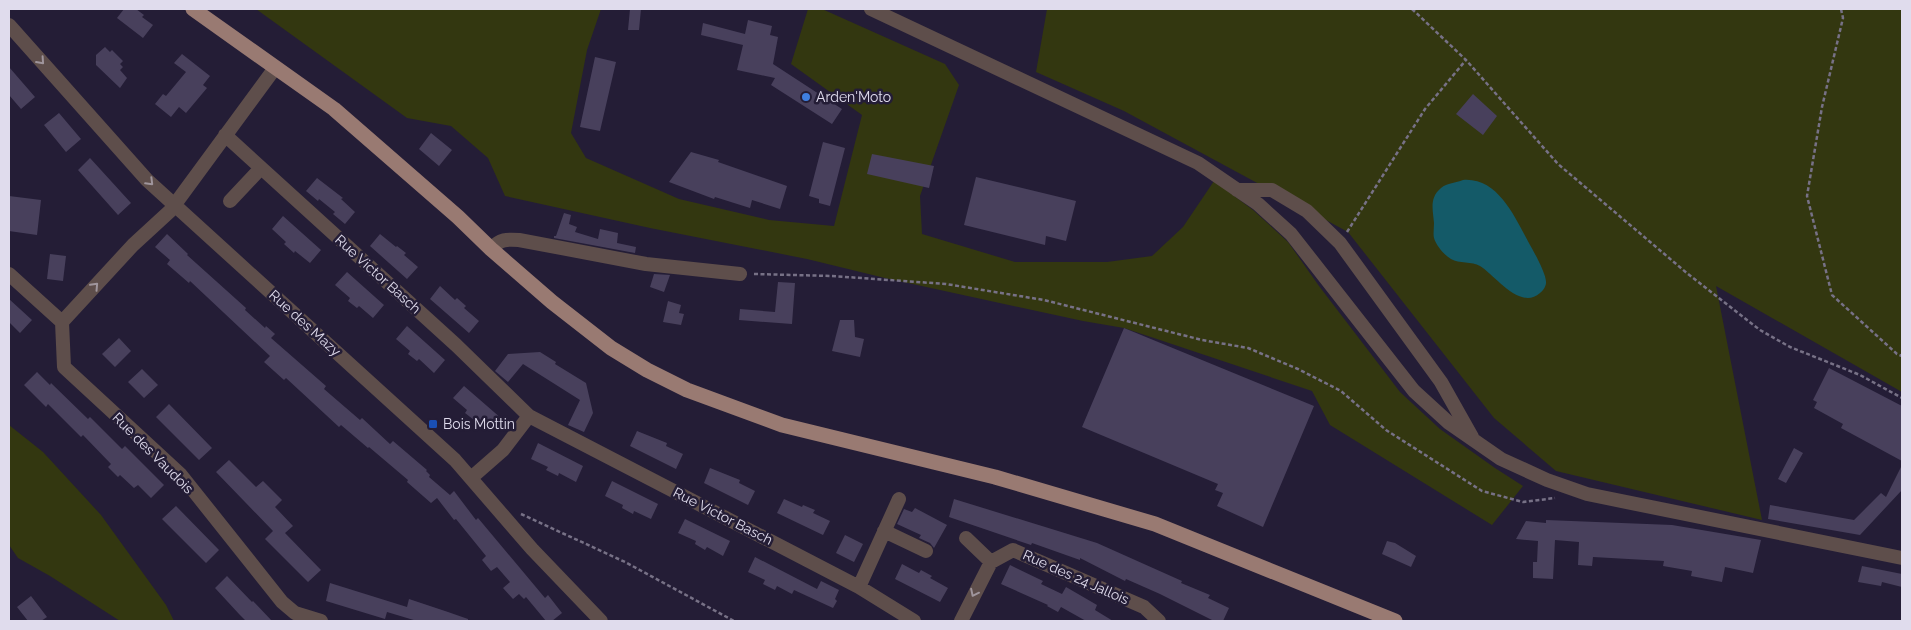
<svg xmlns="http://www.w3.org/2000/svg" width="1911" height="630" font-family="Raleway,sans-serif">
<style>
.green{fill:#333710}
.water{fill:#145a68}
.building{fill:#48405c}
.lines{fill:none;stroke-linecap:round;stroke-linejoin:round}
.path{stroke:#777186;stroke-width:2.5;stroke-dasharray:4 2.5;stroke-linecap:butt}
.minor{stroke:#5e4e4b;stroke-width:14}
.major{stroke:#997a72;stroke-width:15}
.oneway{stroke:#9f959c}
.shop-dot{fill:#3f7fe0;stroke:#241d36;stroke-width:2}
.transit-dot{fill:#1a4fb4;stroke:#241d36;stroke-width:2}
.labels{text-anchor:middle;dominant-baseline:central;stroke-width:5;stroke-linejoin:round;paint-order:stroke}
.poi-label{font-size:14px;fill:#e0dced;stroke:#241d36;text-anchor:start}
.street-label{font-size:14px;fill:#e0dced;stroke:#241d36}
</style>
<rect width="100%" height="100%" fill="#241d36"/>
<path class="green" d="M256 9H601L587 50 571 133 586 158 679 199 769 220 834 226 862 115 791 64 808 9H822L945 64 959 85 920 196 922 234 1015 262H1107L1152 256 1183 227 1214 181 1253 210 1288 242 1319 286 1400 392 1440 429 1495 468 1523 486 1492 525 1330 425 1312 391 1124 328 1083 321 885 278 807 259 650 228 505 196 488 158 451 126 407 118Z
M1047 9H1902V392L1716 286 1762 520 1556 471 1494 418 1348 232 1124 111 1036 72Z
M9 425 43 452 101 515 166 605 174 621H120L50 576 18 558 9 545Z"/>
<path class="water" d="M1463 180C1499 177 1516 220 1530 245 1534 252 1547 275 1546 283 1546 286 1543 291 1540 293 1520 311 1495 275 1480 266 1472 261 1459 264 1451 259 1444 255 1436 245 1434 238 1433 234 1434 228 1434 223 1433 210 1429 198 1441 188 1447 183 1456 183 1463 180Z"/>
<path class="building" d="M124 9H136L144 15 142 17 153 25 143 38 117 18Z
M630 9H641L639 30H628Z
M748 20 772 26 770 35 778 37 773 64 842 109 832 124 771 85 775 78 737 70 743 45 701 35 703 23 745 34Z
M105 47 110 52 112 50 123 61 120 64 123 67 120 70 127 78 120 88 96 65V55Z
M182 54 210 76 203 85 207 88 186 113 179 107 171 117 155 104 163 94 166 96 186 72 174 63Z
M595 57 616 62 600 131 580 127Z
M9 67 35 97 21 109 9 95Z
M1473 94 1497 116 1483 135 1456 114Z
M59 113 81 139 66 152 44 125Z
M431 133 452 150 439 166 419 149Z
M823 142 845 148 830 206 819 203V199L809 196Z
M691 152 719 160 718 162 787 186 780 209 752 200 750 208 715 197 714 199 669 182Z
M872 154 934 166 929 188 867 174Z
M90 158 131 203 118 215 78 170Z
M976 177 1076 201 1066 241 1046 236 1045 245 964 225Z
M317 178 343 198 341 199 355 212 345 224 333 214 335 212 319 199 318 201 306 191Z
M9 196 41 200 37 235 9 231Z
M564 213 571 215 569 224 577 227 575 232 598 239 600 229 618 233 617 243 636 247 635 253 554 238V236H556Z
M283 216 321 250 310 263 295 251 294 253 284 244 286 242 272 229Z
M167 234 188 254 187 255 246 308 245 310 265 328 266 326 275 334 271 338 326 386 324 389 360 420 362 418 390 444 393 441 427 470 426 471 430 475 429 477 450 495 454 491 476 520 478 518 545 598 548 595 562 613 552 621H546L526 597 524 599 519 594 513 599 503 588 510 582 497 567 491 571 482 560 486 556 456 519 454 520 437 498 431 503 407 482 408 480 369 447 368 448 341 425 339 427 286 378 284 380 264 362 270 356 190 281 189 283 167 264 170 260 155 247Z
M380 234 396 247 397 246 406 253 404 255 418 267 407 279 370 246Z
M50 254 66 256 63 281 47 279Z
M347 272 384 305 373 318 359 306 357 308 348 301 350 298 335 285Z
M654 274 670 275 664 292 650 287Z
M778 282 795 283 792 324 739 320 740 309 775 312Z
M440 286 455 300 457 298 466 306 464 308 479 321 469 333 430 299Z
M9 299 32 320 20 333 9 322Z
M668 301 681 305 679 313 684 314 681 325 663 322Z
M840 320H854L855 337 864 339 860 357 832 351Z
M407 326 445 360 434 373 419 359 417 361 408 354 410 351 396 339Z
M1124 328 1314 406 1263 527 1217 506 1223 493 1215 490 1218 484 1082 427Z
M119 338 131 351 115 367 102 354Z
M540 352 556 362 555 364 586 383 593 413 584 432 568 425 580 400 523 364 508 382 495 371 508 354Z
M1829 368 1902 406V461L1841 428 1843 424 1814 408 1817 402 1813 400Z
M142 369 158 385 144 398 128 382Z
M37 372 50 385 51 383 88 419 90 417 122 449 125 446 164 485 151 498 138 485 134 488 120 475 118 477 108 467 111 464 83 435 81 437 48 404 46 407 24 385Z
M464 386 502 419 491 431 476 418 474 420 465 413 467 410 453 398Z
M169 404 212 448 199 460 156 417Z
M637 431 667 443 666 446 683 454 676 469 630 446Z
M538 443 583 466 576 482 559 473 558 476 546 470 548 467 531 459Z
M1794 448 1803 453 1786 483 1778 479Z
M229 460 256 487 263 481 282 500 275 507 293 526 285 533 321 570 308 582 265 539 273 531 216 472Z
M1902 465V490L1860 535 1768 519 1770 505 1854 520 1881 493 1886 497Z
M710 468 740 480 739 483 755 491 748 505 704 483Z
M612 481 658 504 651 519 634 511 633 514 622 508 623 505 605 496Z
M784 499 802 507 803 505 815 510 813 513 830 521 823 535 777 513Z
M954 499 1097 543 1182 581 1181 583 1210 595 1208 598 1229 608 1223 621H1214L1160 594 1126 579 1125 581 1080 558V560L1032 543 1031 545 949 517Z
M176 506 219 550 206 563 162 519Z
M915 508 947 525 934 548 930 543 919 538 921 535 897 524 904 509 912 512Z
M685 519 730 541 723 556 707 547 705 550 695 544 696 541 678 533Z
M1546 520 1672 525 1761 540 1753 573 1725 567 1722 582 1691 576 1692 571 1663 566 1664 561 1593 557 1592 566 1578 565 1579 542 1555 540 1553 579 1533 578V562H1537L1538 541 1516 539 1526 521 1546 523Z
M845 535 863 544 854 562 836 553Z
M1387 541 1395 543 1416 556 1411 567 1382 554Z
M755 557 817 589 821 581 839 590 835 599 837 601 833 608 794 590 792 594 777 586 775 590 763 584 765 580 748 572Z
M902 564 919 573 921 570 932 576 930 578 948 588 940 602 895 579Z
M1010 565 1043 581 1041 584 1062 594 1066 587 1097 605 1095 610 1113 621H1086L1061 607 1058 612 1047 606 1048 605 1001 584Z
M1862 566 1902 574V587L1882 582 1881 586 1858 582Z
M227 576 252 602 253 601 272 621H246L239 614 215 588Z
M330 583 407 607 409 599 448 612 468 619V621H417L387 612 385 619 326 601Z
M31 596 47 617 41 621H28L17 607Z"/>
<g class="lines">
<path class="path" d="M1412 9 1466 60 1558 164 1688 274 1760 330 1790 347 1860 375 1902 398
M1841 9 1843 18 1822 107 1807 196 1832 295 1897 354 1902 356
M1347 232 1425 109 1466 60
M754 274 832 276 946 284 1044 300 1202 340 1248 348 1298 369 1341 391 1386 430 1482 491 1523 502 1555 498
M521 514 625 562 734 621"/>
<path class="minor" d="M871 9 1198 163 1258 204 1291 234 1414 391 1449 423 1501 459 1547 480 1587 494 1902 558
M9 25 147 180 455 460 532 549 601 621
M225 135 456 345 529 416 859 587 914 621
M1237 190H1272L1307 211 1340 243 1441 382 1472 437
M230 201 261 168
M491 249C500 239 507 239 519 240L646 264 740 274
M9 274 62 322 64 367 181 475 282 602 295 613 321 621
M62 322 133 245 170 211 275 68
M471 478 503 450 529 416
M884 531 926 551
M966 538 991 562
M859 587 899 499
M961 621 991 562 1013 550 1144 607 1159 621"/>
<path class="major" d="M193 9 334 109 458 217 491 249 552 302 611 348 647 370 687 390 782 425 995 477 1155 524 1395 621"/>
</g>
<defs><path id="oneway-chevron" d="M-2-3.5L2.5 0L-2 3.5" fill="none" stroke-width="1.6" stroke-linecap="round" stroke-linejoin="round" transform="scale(1.25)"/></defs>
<g class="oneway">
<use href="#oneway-chevron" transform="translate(41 61) rotate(48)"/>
<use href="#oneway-chevron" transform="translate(150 182) rotate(45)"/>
<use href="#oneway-chevron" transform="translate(95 286) rotate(-47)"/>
<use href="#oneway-chevron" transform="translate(974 593) rotate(116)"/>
</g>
<circle class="shop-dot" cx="806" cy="97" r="5"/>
<rect class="transit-dot" x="428" y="419" width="10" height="10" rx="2.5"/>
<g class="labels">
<g class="poi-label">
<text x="816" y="97">Arden'Moto</text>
<text x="443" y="424">Bois Mottin</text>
</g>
<g class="street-label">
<text transform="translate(378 274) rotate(42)">Rue Victor Basch</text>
<text transform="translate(305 323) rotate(42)">Rue des Mazy</text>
<text transform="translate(153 453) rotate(45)">Rue des Vaudois</text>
<text transform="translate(723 516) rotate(27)">Rue Victor Basch</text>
<text transform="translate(1076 577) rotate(24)">Rue des 24 Jallois</text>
</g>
</g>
<rect width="1911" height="630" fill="none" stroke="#e0dced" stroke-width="20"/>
</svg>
